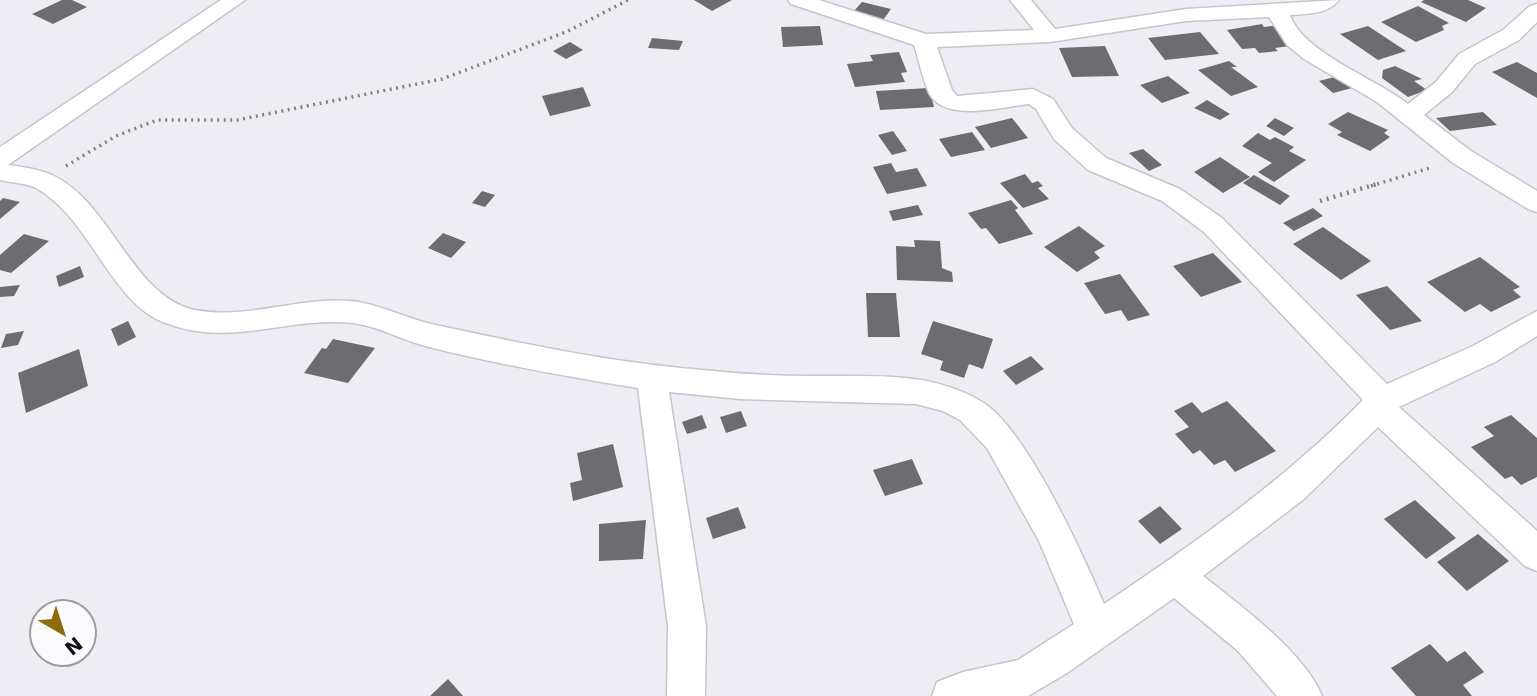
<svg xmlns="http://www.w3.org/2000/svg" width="1537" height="696" font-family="'DejaVu Sans',sans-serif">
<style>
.building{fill:#6c6c71}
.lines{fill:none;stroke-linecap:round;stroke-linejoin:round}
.minor-casing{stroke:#c5c5cb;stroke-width:3}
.path-far1{stroke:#838387;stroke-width:3.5;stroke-dasharray:2 4.5;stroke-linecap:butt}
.path{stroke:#838387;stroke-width:4.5;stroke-dasharray:2 5;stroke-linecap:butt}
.minor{fill:#fff;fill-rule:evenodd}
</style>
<rect width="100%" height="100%" fill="#ededf3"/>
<path class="building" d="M62 0H72L87 7 53 24 32 14Z
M694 0H732L712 11Z
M1424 0H1468L1486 8 1466 22 1421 2Z
M862 2 891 9 883 20 853 12Z
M1418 6 1449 23 1442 26 1444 30 1416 42 1381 22Z
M1262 24 1264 27 1273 26 1290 46 1275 48 1278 51 1259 53 1255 48 1242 49 1227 30Z
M820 26 823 45 783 47 781 27Z
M1368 26 1406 51 1378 60 1340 34Z
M1200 32 1219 54 1165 60 1148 38Z
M652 38 683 41 679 50 648 48Z
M570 42 583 50 566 59 553 51Z
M1105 46 1119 76 1072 77 1059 48Z
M899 52 907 72 901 73 905 82 855 87 847 64 873 61 870 55Z
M1229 61 1237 67H1231L1258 87 1231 96 1198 70Z
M1517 62 1537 73V98L1492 72Z
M1395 66 1422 79 1414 81 1427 90 1408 97 1382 78 1383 70Z
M1168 76 1190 93 1162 103 1140 85Z
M1338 76 1352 88 1333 93 1319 81Z
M583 87 591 106 550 116 542 96Z
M929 88 934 107 880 110 876 91Z
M1207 100 1230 114 1220 120 1194 108Z
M1348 112 1388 130 1384 133 1390 137 1370 151 1337 135 1342 132 1328 124Z
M1483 112 1497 125 1450 131 1436 118Z
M1012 118 1028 138 991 148 975 127Z
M1275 118 1294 128 1284 136 1266 126Z
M893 131 907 151 892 155 878 135Z
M972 132 985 150 951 157 939 139Z
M1258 133 1270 140 1275 137 1294 147 1289 151 1306 160 1274 182 1258 172 1272 163 1242 146Z
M1143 149 1162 165 1149 171 1129 153Z
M1220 157 1250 177 1223 193 1194 172Z
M891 163 896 172 917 168 927 186 887 194 873 167Z
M1025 174 1032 183 1038 181 1043 186 1038 188 1049 199 1023 208 1000 183Z
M1254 175 1290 196 1280 205 1243 183Z
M482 191 495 195 485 207 472 203Z
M3 198 20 202 0 219V201Z
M1011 200 1018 208 1015 210 1033 234 999 244 986 228 981 229 968 213Z
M918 205 923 215 893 221 889 211Z
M1313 208 1323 216 1294 231 1283 223Z
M1079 226 1105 246 1094 252 1100 258 1077 272 1044 247Z
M1323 227 1371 261 1341 280 1293 244Z
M443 233 466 242 451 258 428 248Z
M24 234 49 241 11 273 0 270V255Z
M914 240 940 241 942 268 952 272 953 282 897 280 896 246 915 247Z
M1213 253 1242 282 1201 297 1173 266Z
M1480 257 1520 287 1513 290 1521 297 1491 312 1480 304 1465 312 1427 282Z
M80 266 84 277 59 287 56 276Z
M1120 274 1150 315 1128 321 1121 310 1105 314 1084 283Z
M20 285 14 296 0 297V287Z
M1387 286 1422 321 1390 330 1356 295Z
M866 293H896L900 337H868Z
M128 321 136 337 118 346 111 329Z
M933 321 993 339 983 369 969 364 964 378 940 370 943 361 921 354Z
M24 331 18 345 1 348 6 334Z
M333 339 375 348 348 383 304 373 322 348 326 349Z
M79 349 88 386 26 413 18 373Z
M1031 356 1044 369 1016 385 1003 371Z
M1227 401 1276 451 1235 472 1225 460 1214 465 1200 450 1193 454 1175 434 1189 427 1174 411 1192 402 1202 413Z
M741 411 747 426 726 433 720 417Z
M702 415 707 428 687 434 682 422Z
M1511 415 1537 438V477L1521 485 1512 476 1505 479 1471 447 1494 436 1484 427Z
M613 444 623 487 573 501 570 483 582 480 577 453Z
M912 459 923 484 885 496 873 470Z
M1415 500 1456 538 1426 559 1384 519Z
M1160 506 1182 529 1160 544 1138 521Z
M738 507 746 528 713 539 706 518Z
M646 520 643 559 599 561V524Z
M1478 534 1509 561 1467 591 1437 562Z
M1430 644 1447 662 1465 651 1484 672 1463 685 1472 696H1416L1391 668Z
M448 679 463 696H430Z"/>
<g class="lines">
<defs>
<path id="minor" d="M221 0H245L8 165C23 167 38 169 52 175 111 202 132 297 195 310 246 320 298 297 349 301 379 303 406 319 436 325 524 344 613 363 703 370 739 374 776 376 812 376 870 377 930 370 982 402 1026 428 1083 555 1104 604 1195 543 1286 479 1363 400L1204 232 1162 201 1088 170 1054 139 1036 109 1029 104C1003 107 944 123 929 93 922 78 919 60 914 45L791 4 788 0H819L926 34 1034 30 1010 0H1031L1055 29 1186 9 1339 0C1329 14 1306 14 1290 15 1303 53 1377 79 1408 104L1436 82 1459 54 1503 30 1530 6 1537 4V22L1519 40 1475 64 1452 92 1424 115 1471 151 1537 191V212L1528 209 1453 163 1377 102 1304 59 1287 45 1269 17 1186 21 1050 42 937 47 952 90 957 96 1033 89 1053 99 1072 128 1106 158 1180 189 1222 218 1387 384 1473 346 1537 311V336L1495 362 1399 407 1537 531V571L1525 566 1378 427 1304 499 1203 576C1240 605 1305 653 1322 696H1277L1237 650 1174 598 1067 673 1028 696H932L937 682 963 672 1018 660 1074 624 1039 541 987 448 960 420 943 411 916 404 740 399 669 392 706 626 705 696H667L668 626 638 388C568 377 497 364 429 347 403 341 379 326 353 323 286 316 230 349 163 322 110 301 90 218 36 188 26 183 12 183 0 180V147Z"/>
</defs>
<use href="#minor" class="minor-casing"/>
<path class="path-far1" d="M66 166 116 136 157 120H237L442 79 566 32 628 0
M1371 186 1433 167"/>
<path class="path" d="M1320 201 1377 184"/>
<use href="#minor" class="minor"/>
</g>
<g transform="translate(63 633) rotate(141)"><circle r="33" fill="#fbfbfe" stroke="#9d9da0" stroke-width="2"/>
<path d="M0-5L12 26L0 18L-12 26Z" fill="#8c6c0e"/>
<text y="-10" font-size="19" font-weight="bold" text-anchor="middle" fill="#111113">N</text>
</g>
</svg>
